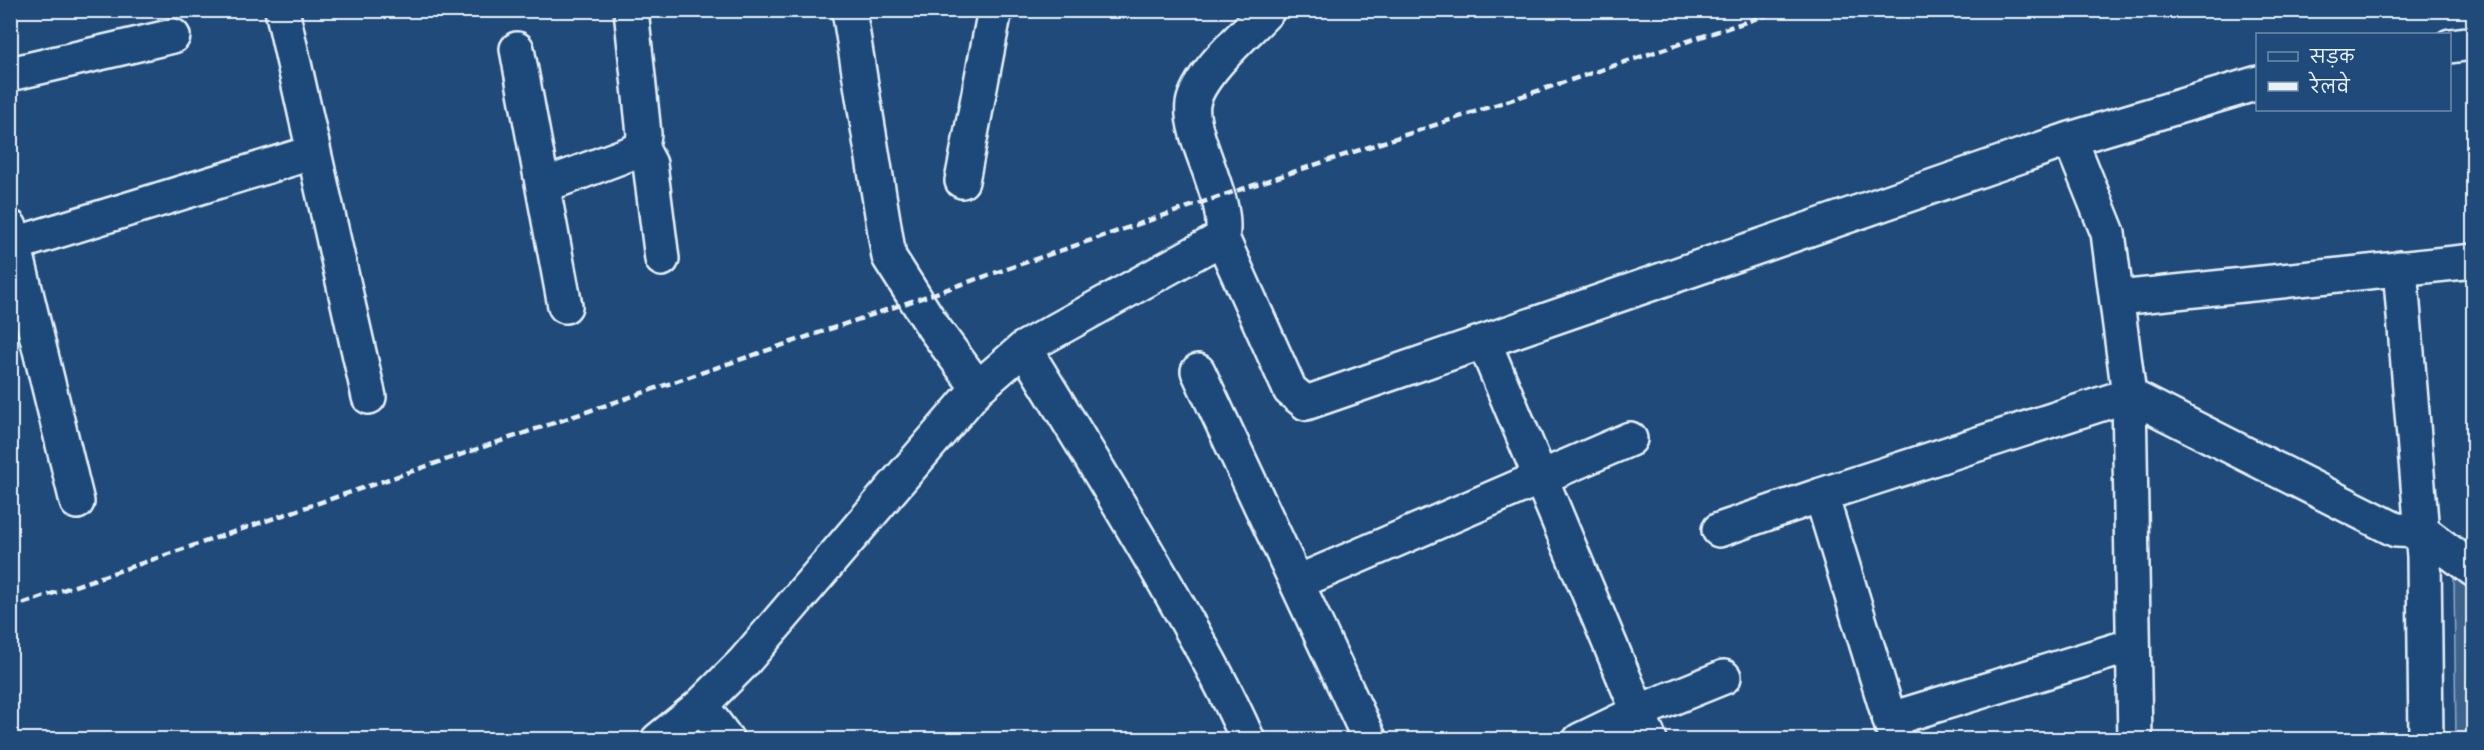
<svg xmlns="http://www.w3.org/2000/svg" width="2484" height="750" font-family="Delius,'Playpen Sans Deva',sans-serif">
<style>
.green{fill:#3c628c;stroke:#92aac2;stroke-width:1.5}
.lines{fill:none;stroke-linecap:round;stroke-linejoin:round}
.minor-casing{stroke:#e8f1f8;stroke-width:38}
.minor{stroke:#1f4a7a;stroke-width:33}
.rail{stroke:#e8f1f8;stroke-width:4.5;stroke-dasharray:9 4.5;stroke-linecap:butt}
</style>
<rect width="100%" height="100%" fill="#1f4a7a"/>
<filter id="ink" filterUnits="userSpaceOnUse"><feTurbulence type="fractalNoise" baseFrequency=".0167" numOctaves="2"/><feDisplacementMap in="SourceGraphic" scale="12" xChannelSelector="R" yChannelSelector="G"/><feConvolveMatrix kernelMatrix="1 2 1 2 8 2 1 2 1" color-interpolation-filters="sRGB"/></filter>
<g filter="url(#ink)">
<path class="green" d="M2454 577 2473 591V739H2456Z"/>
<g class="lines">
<defs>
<path id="minor" d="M282 10 369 397
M849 10 889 257 934 328 978 388
M2450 46 2474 43
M517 49 565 306
M10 74 173 36
M2070 139 2108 233 2129 395 2135 740
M642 149 650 164 662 259
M962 181 995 10
M543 186 642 149 644 134 631 10
M10 227 77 502
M1222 238 1290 390 1306 403 2070 139 2258 83
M15 244 314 152
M2400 268 2424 557 2426 740
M2118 298 2474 261
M1484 342 1650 740
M1024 348C1072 426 1119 503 1165 583 1194 634 1224 685 1248 740
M1198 371 1370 740
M1719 530 1821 495
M1298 582 1630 439
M701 705 727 740
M1891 719 2133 645
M658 740 701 705 743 663 978 388 1024 348 1222 238C1226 216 1218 196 1211 175 1205 157 1190 123 1193 104 1198 74 1247 33 1268 10
M1580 740 1640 711 1724 677
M1896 740 1821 495 2129 395 2396 530 2422 531 2474 570"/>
</defs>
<use href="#minor" class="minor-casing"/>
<use href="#minor" class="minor"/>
<path class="rail" d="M10 608 1218 197 1782 10"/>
</g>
</g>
<rect width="2484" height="750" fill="none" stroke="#1f4a7a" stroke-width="36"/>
<rect x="18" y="18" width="2448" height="714" fill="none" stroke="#e8f1f8" stroke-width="2" filter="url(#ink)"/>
<rect x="2256" y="33" width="195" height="78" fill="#1f4a7a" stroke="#6f8dac" stroke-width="1.5"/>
<rect x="2268" y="52" width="30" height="9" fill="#1f4a7a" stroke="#6f8dac" stroke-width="1.5"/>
<text x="2310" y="63" font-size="18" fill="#e8f1f8">सड़क</text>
<rect x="2268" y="82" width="30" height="9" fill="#e8f1f8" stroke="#6f8dac" stroke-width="1.5"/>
<text x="2310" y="93" font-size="18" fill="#e8f1f8">रेलवे</text>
</svg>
